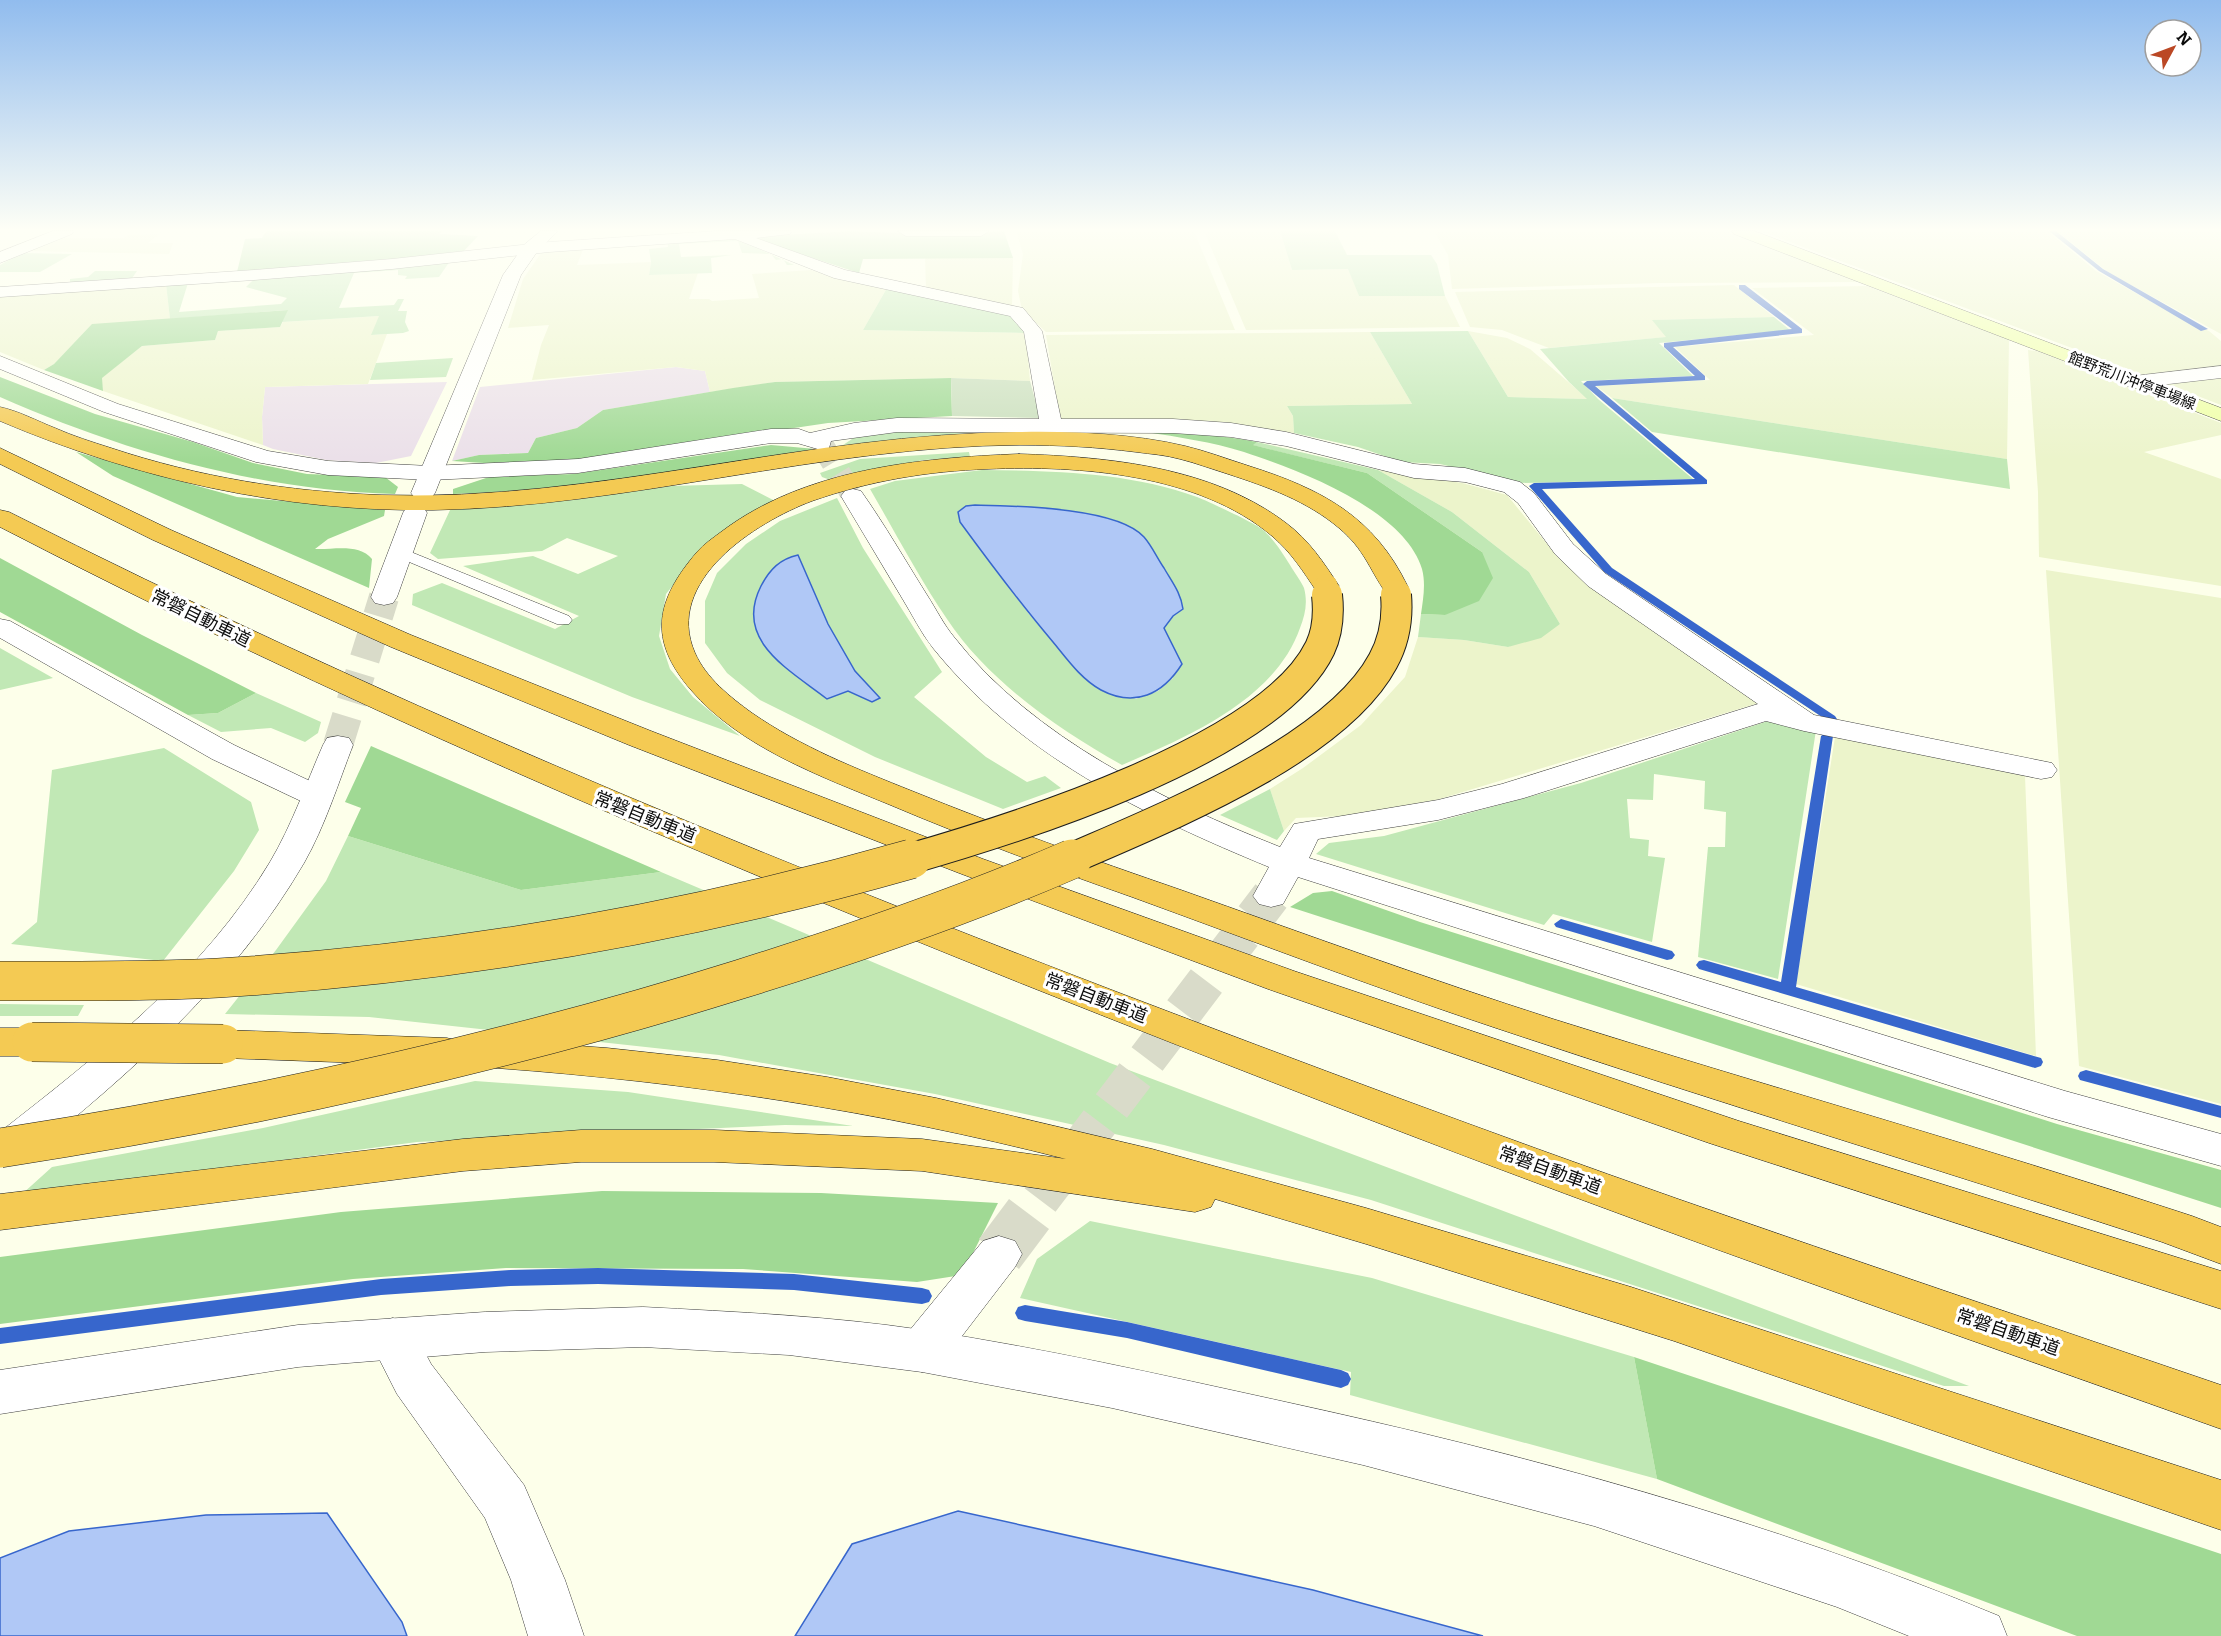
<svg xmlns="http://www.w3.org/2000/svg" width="2221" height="1636" font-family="Bitter,'Noto Sans JP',serif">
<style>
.industrial{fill:#ebe0e9}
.farmland{fill:#ecf4cb}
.green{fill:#c1e8b5;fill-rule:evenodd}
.forest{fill:#a0d994}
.cemetery{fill:#cadfbd}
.water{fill:#b0c8f6;stroke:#3766cc;stroke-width:1.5}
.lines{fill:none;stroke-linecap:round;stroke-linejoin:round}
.stream{fill:#3766cc;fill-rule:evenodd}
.minor-tunnel-far2{stroke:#d9dbc9;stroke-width:23;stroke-dasharray:23 12;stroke-linecap:butt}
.minor-tunnel-far1{stroke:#d9dbc9;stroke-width:39;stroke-dasharray:39 20;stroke-linecap:butt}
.minor-tunnel{stroke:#d9dbc9;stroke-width:50;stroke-dasharray:50 25;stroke-linecap:butt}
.tertiary-tunnel{stroke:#d9dbc9;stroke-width:30;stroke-dasharray:30 15;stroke-linecap:butt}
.service-casing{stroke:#3f3f3f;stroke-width:1}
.minor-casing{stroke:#3f3f3f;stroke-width:1}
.tertiary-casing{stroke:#3f3f3f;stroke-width:1}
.secondary-casing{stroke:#2e2e2e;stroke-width:1}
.motorway-casing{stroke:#1d1d1d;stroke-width:1}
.service{fill:#fff;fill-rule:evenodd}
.minor{fill:#fff;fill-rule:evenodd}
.tertiary{fill:#fff;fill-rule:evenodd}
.secondary{fill:#efffa6;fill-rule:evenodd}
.motorway{fill:#f4ca53;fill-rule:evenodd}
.motorway-bridge-far2-casing{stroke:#1d1d1d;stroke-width:24;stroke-linecap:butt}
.motorway-bridge-far1-casing{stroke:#1d1d1d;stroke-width:32;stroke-linecap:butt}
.motorway-bridge-casing{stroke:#1d1d1d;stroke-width:40;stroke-linecap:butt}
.motorway-bridge-far2{stroke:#f4ca53;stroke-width:23}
.motorway-bridge-far1{stroke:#f4ca53;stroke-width:30}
.motorway-bridge{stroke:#f4ca53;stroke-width:39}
.labels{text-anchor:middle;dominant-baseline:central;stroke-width:6;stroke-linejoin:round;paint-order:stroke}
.far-street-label{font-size:15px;fill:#0c0c0c;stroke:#fff}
.street-label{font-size:18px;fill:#0c0c0c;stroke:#fff}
</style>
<rect width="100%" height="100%" fill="#fdffea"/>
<path class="industrial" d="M676 367 705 371 710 392 603 410 577 428 536 438 528 453 479 455 452 461 480 387Z
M447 382 411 456 376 463 326 460 273 449 263 445 262 417 265 387Z"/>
<path class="farmland" d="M1016 231H1194L1235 330 1046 332 1022 310 1018 291 1023 254Z
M1204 231H1280L1292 270 1349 269 1359 296H1445L1460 327 1246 330Z
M1434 231H1725L1860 282 1660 283 1452 289 1448 255Z
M1761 231H2047L2096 271 2179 317 2209 331 2221 341V367L2144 375Z
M2057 231H2221V334L2109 273Z
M159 234 148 243H173L169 254 30 251 59 238H124L129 235Z
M584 247 577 265 651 262 649 275 698 273 689 299H709L712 301 759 298 752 274 811 270 887 288 863 330 1026 333 1030 381 951 378 775 382 710 392 705 371 676 367 532 380 541 345 549 325 508 328 523 279 544 249Z
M925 258H1013L1012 306 926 289Z
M166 284 170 319 92 325 54 364 44 370 0 352V296Z
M1734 285 1774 317 1653 320 1667 337 1549 348 1502 330 1470 327 1455 292Z
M1867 286 2009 340 2007 459 1612 398 1596 386 1710 380 1675 347 1814 335 1752 288Z
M380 316 372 335 387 334 368 384 265 387 262 417 263 445 103 391 101 378 142 346 215 340 218 331 280 327 283 322Z
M1468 331 1507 338 1530 349 1588 399 1508 397Z
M1370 332 1412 404 1287 406 1293 416 1294 433 1240 425 1060 419 1046 335Z
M2028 350 2037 351 2221 423V435L2144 452 2221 479V586L2039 557 2038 492Z
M2221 377V405L2167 384Z
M1378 470 1462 483 1507 495 1551 549 1586 582 1762 702 1436 800 1343 816 1296 818 1284 831 1270 789 1303 768 1361 725 1405 677 1418 637 1464 640 1508 647 1560 624 1529 572 1452 512Z
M2046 570 2221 598V1104L2079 1066Z
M1835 737 2025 776 2036 1056 1796 984Z"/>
<path class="green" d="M1280 231H1335L1347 255H1431L1437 264 1445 296H1359L1348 269 1292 270Z
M733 237 794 265H787L783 259 776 260 771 254 742 253 738 241 679 244 681 257 732 255 711 258 712 273 649 275 651 262 649 249 668 247 667 240Z
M22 253 72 254 40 272H0V265Z
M450 261 439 277 405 279 407 276 398 275V270L354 273 339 308 394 305 398 299H404L398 311H407L405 322 409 331 403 333 371 335 379 316 282 322 287 310 170 319 166 284 188 283 179 312 281 304 287 298 246 287 256 277Z
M95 271H137L130 281 70 285V279L88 277Z
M887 288 1010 314 1026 333 863 330Z
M1774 317 1790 330 1659 343 1693 376 1581 381 1598 399 1693 479 1519 483 1440 464 1402 462 1358 447 1294 433 1293 416 1287 406 1412 404 1370 332 1468 331 1508 397 1587 399 1569 382 1540 349 1666 337 1652 320Z
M453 358 446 377 370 380 376 363Z
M1612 398 2007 459 2010 489 1652 432Z
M883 432H976L843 445 858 435Z
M1257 442 1378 470 1452 512 1529 572 1560 624 1541 638 1508 647 1464 640 1418 637 1421 614 1445 615 1482 552 1367 473 1252 445Z
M969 452 970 457 923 460 833 481 822 477 820 473 860 459Z
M982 470C1055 471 1127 472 1197 497 1210 502 1252 522 1262 529 1273 538 1283 554 1290 565 1294 572 1301 581 1304 588 1308 603 1305 615 1300 628 1275 700 1187 737 1122 765 1058 729 988 681 947 619 919 578 895 532 870 489L895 481ZM991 505 1061 510 1105 517 1120 522 1143 536 1183 609 1173 616 1164 628 1173 678 1158 691 1136 699 1078 671 1029 614 960 522Z
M742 484 779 503 690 564 666 594 659 636 670 669 693 697 740 736 632 697 412 605 413 594 442 583 555 629 579 616 463 566 533 556 578 574 618 556 567 538 542 551 438 559 430 553 451 508 573 500 671 486Z
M837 498 863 548 942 672 914 697 986 757 1027 782 1045 776 1061 788 1003 809 875 757 760 700 727 673 705 643V601L717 573 746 544 780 521ZM798 555 828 624 855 671 880 698 872 702 848 691 827 699 779 662Z
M0 648 53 678 0 690Z
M256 693 321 722 318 733 305 742 271 728 221 732 188 715 218 713Z
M1771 720 1816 730 1778 979 1698 957 1708 847H1725L1726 812 1704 809 1705 781 1654 774 1653 800 1627 799 1630 838 1649 840 1648 856 1665 858 1652 942 1553 914 1544 925 1316 854 1329 843 1384 836 1581 783Z
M164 748 251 802 259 830 234 871 163 961 11 944 37 922 52 770Z
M1270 789 1284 831 1277 840 1220 815Z
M348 836 521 890 661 872 1110 1063 1969 1386H1944L1371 1200 1164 1145 935 1094 719 1055 369 1017 225 1014 276 950 326 881Z
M0 1004 84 1005 78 1016H0Z
M475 1081 628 1092 853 1126 785 1125 417 1142 21 1195 52 1167 263 1128Z
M1090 1221 1372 1278 1634 1357 1657 1479 1350 1395 1351 1372 1020 1298 1037 1259Z"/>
<path class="forest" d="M266 231H442L439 234 478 236 462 253 359 264 237 272 245 239 262 238Z
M849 231 933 234 1004 231 1013 258 863 259 859 273 748 237Z
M288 310 280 327 218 331 215 340 142 346 102 378 103 391 44 370 54 364 92 324Z
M0 377 95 414 193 442 253 463 307 474 385 477 398 487 395 494C258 490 125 452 0 397Z
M951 378 952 416 828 423 575 460 484 463 452 461 479 455 528 453 536 438 577 428 603 410 733 388 775 382Z
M1146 432C1183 432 1220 435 1257 442L1253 445 1367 473 1482 552 1493 578 1479 601 1445 615 1421 614C1423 600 1426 584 1422 569 1404 509 1298 470 1244 452 1212 442 1178 437 1146 432Z
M771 445 816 449C695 468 575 490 453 494V489L489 477 574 474Z
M76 452 237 497 385 510 384 516 328 539 315 549C333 550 359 543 372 559L369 588 113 476Z
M0 558 142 635 256 693 218 713 188 715 0 612Z
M371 746 661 872 521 890 348 836 361 808 345 802Z
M1332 891 1420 922 2057 1124 2221 1170V1208L1290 907 1313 893Z
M602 1191 821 1193 998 1203 962 1275 917 1282 743 1269 506 1268 353 1279 0 1324V1257L341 1212Z
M1634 1357 2221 1554V1636H2077L1657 1479Z"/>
<path class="cemetery" d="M951 378 1030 381 1040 418 952 416Z"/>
<path class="water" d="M975 505C1015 506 1117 507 1144 537 1152 546 1157 558 1164 568 1172 582 1181 593 1183 609L1173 616 1164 628 1182 664C1163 694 1135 708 1101 690 1081 679 1067 659 1053 642 1020 603 990 563 960 522L958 512 966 506Z
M798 555 828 624 855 671 880 698 872 702 848 691 827 699C790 670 733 641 761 586 770 569 780 559 798 555Z
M958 1511 1313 1590 1483 1636H795L852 1544Z
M327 1513 402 1622 407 1636H0V1558L69 1531 206 1515Z"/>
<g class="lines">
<path class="stream" d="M2049 231H2056L2103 269 2208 329 2201 331 2099 271Z
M1739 285H1745L1802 329V333L1673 347 1705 376V380L1595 386 1707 480V484L1542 489 1612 568 1835 716 1837 719 1835 722 1831 723 1604 572 1529 486 1534 483 1695 479 1583 384 1587 381 1695 376 1664 347V343L1792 329 1739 289Z
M1827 732 1833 736 1796 987 2041 1058 2043 1062 2041 1066 2035 1068 1699 969 1696 965 1699 961 1704 960 1781 982 1821 736Z
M1561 919 1672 951 1675 955 1672 959 1667 960 1556 927 1554 924Z
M2086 1070 2221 1106V1118L2080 1080 2078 1076 2080 1072Z
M598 1268 794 1274 922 1288 929 1290 932 1296 929 1302 922 1304 794 1290 598 1284 510 1286 381 1295 0 1344V1328L381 1279 510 1270Z
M1025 1305 1127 1322 1341 1370 1348 1373 1351 1379 1348 1385 1341 1388 1127 1338 1025 1321 1018 1319 1015 1313 1018 1307Z"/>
<path class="minor-tunnel-far2" d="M821 443 853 496"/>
<path class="minor-tunnel-far1" d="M1040 1200 1271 896"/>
<path class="minor-tunnel" d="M999 1254 1041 1198"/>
<path class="tertiary-tunnel" d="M338 745 384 597"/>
<defs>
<path id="service" d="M401 548 569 616 572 620 569 624H557L395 556 393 553 395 550Z"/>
<path id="minor" d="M53 231H74L72 234 0 263V252Z
M717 231H792L790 234 756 238 845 270 1023 308 1042 331 1061 419H1173L1231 423 1286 432 1414 464 1465 468 1520 482 1534 493 1573 544 1606 574 1814 715 2052 763 2057 770 2052 777 2041 779 1804 731 1766 721 1524 798 1438 820 1318 839 1309 858 2065 1091 2221 1134V1166L2048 1117 1298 877 1283 904 1271 907 1259 904 1253 896 1269 867C1145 816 1019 755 933 648 921 633 912 614 902 598 882 564 861 530 841 496L845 491 853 489 861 491C885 525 905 560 927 595 936 609 944 625 954 637 1033 738 1164 801 1280 847L1294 824 1438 800 1502 784 1758 704 1588 586 1555 554 1518 503 1504 492 1465 482 1414 478 1286 446 1231 437 1173 433 897 432 831 441 829 448 821 450 797 443H771L578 473 430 480 328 475 256 462 104 412 0 369V356L118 404 268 451 328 461 430 466 578 459 771 429H799L810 433 854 423 897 418 1039 419 1024 332 1010 316 834 278 735 239 549 252 392 269 254 280 0 297V287L254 270 392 259 549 242Z
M898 231H989L981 236H906Z
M2221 366V378L2134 388 2127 386 2124 382 2127 378 2134 376Z
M0 619 10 621 234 745 327 789 332 796 327 803 316 806 305 803 212 759 0 638Z
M999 1236 1015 1241 1022 1254 1015 1267 939 1366 922 1372 905 1366 898 1351 905 1336 983 1241Z
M393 1318 410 1324 431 1364 524 1485 565 1580 584 1636H528L511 1580 485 1518 397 1394 369 1339 376 1324Z"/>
<path id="tertiary" d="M541 231H558L537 252 521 275 435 493 431 498 423 500 415 498 411 493 503 275 525 244Z
M415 506 424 508 427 513 397 597 393 603 384 605 375 603 371 597 403 513 406 508Z
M338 736 349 738 353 745C338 784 325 826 304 863 234 983 131 1073 24 1159L9 1164 0 1161V1132C100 1054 204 972 270 862 292 825 306 784 323 745L327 738Z
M643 1307C736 1312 830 1316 923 1330 1043 1348 1162 1375 1281 1401 1525 1454 1768 1520 1999 1616L2007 1636H1909L1837 1607 1594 1526 1363 1465 1112 1408 922 1372 789 1355 643 1347 485 1352 298 1367 0 1414V1370L298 1325 485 1312Z"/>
<path id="secondary" d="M1732 231H1754L2221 408V421L1734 234Z"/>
<path id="motorway" d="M0 407C19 411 37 421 55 428 73 436 92 442 111 448 198 477 290 492 381 495 597 502 807 433 1022 432 1073 431 1135 434 1185 446 1206 451 1227 459 1249 466 1321 489 1374 516 1408 587L1404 593 1395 595 1386 593C1368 567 1365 550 1339 528 1307 501 1268 487 1228 474 1212 469 1196 463 1180 459 1166 455 1151 454 1136 452 1096 447 1061 445 1020 445 822 446 630 507 433 510 283 512 137 479 0 421Z
M0 448 171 530 411 635 651 731 983 859 1294 971 1739 1121 2221 1271V1309L1709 1143 1268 989 959 873 629 745 391 647 153 540 0 464Z
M1019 454C1110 457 1212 467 1286 523 1309 540 1324 563 1339 586L1335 592 1326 594 1317 592C1303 571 1291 552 1272 536 1199 474 1079 465 988 469 928 471 869 481 812 501 756 522 663 581 695 653 706 678 730 697 752 713 801 747 857 769 912 791 1001 827 1091 859 1181 890 1305 934 1428 979 1553 1019 1766 1086 1980 1146 2192 1216L2221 1227V1264L2162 1242C1940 1170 1717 1102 1496 1028 1373 987 1253 941 1132 897 1050 868 968 838 888 804 820 776 740 747 691 690 647 639 656 600 697 552 704 544 713 538 721 532 804 469 919 458 1019 454Z
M0 510 9 512C369 694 740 848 1117 992 1303 1063 1490 1133 1678 1199 1858 1262 2040 1323 2221 1385V1429C2028 1360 1835 1293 1642 1222 1435 1146 1229 1066 1023 984 676 845 332 699 0 527Z
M0 1028H32L46 1032 52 1042 46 1052 32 1056H0Z
M223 1030 447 1038 461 1042 467 1052 461 1062 447 1066 223 1058 209 1054 203 1044 209 1034Z
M496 1040 607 1048 717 1060 827 1077 936 1098 1152 1149 1366 1208 1631 1287 2221 1480V1530L1674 1341 1366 1244 1215 1199 1211 1207 1195 1212 922 1171 714 1162H581L463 1171 0 1230V1194L463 1139 581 1130H714L922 1139 1066 1159C878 1111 689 1082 496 1068L482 1064 476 1054 482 1044Z"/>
</defs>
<use href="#service" class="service-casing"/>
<use href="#minor" class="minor-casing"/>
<use href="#tertiary" class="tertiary-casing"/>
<use href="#secondary" class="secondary-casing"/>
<use href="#motorway" class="motorway-casing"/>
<use href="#service" class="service"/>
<use href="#minor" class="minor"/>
<use href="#tertiary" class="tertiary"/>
<use href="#secondary" class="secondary"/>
<use href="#motorway" class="motorway"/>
<defs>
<path id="motorway-bridge-far2" d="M1326 586 1327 596
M1395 587 1396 596"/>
<path id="motorway-bridge-far1" d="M906 860C1011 830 1271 750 1320 648 1328 631 1329 613 1327 595
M1068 860C1159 820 1335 751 1383 661 1394 641 1398 618 1396 595"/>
<path id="motorway-bridge" d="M0 981C73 981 145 982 218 978 452 964 686 923 911 859
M32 1042 223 1044
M0 1148C251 1109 498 1055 741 979 853 944 964 906 1072 859"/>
</defs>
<use href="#motorway-bridge-far2" class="motorway-bridge-far2-casing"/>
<use href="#motorway-bridge-far1" class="motorway-bridge-far1-casing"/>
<use href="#motorway-bridge" class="motorway-bridge-casing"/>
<use href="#motorway-bridge-far2" class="motorway-bridge-far2"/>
<use href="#motorway-bridge-far1" class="motorway-bridge-far1"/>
<use href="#motorway-bridge" class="motorway-bridge"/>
</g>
<linearGradient id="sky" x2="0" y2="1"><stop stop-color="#91bcee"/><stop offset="0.5" stop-color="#fefff6"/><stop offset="1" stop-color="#fefff6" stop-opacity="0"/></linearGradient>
<rect width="2221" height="460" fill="url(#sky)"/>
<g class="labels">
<g class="far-street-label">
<text transform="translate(2132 381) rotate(21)">館野荒川沖停車場線</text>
</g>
<g class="street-label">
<text transform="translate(201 618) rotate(26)">常磐自動車道</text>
<text transform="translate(645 817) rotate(22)">常磐自動車道</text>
<text transform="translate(1096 998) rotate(21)">常磐自動車道</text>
<text transform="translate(1550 1170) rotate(20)">常磐自動車道</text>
<text transform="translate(2008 1332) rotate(19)">常磐自動車道</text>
</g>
</g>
<g transform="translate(2173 48) rotate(49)"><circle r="28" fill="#ffffff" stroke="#9e9e9e" stroke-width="1.5"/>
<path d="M0-4.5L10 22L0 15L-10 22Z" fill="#bb4825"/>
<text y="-9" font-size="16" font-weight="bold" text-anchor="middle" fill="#0c0c0c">N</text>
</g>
</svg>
